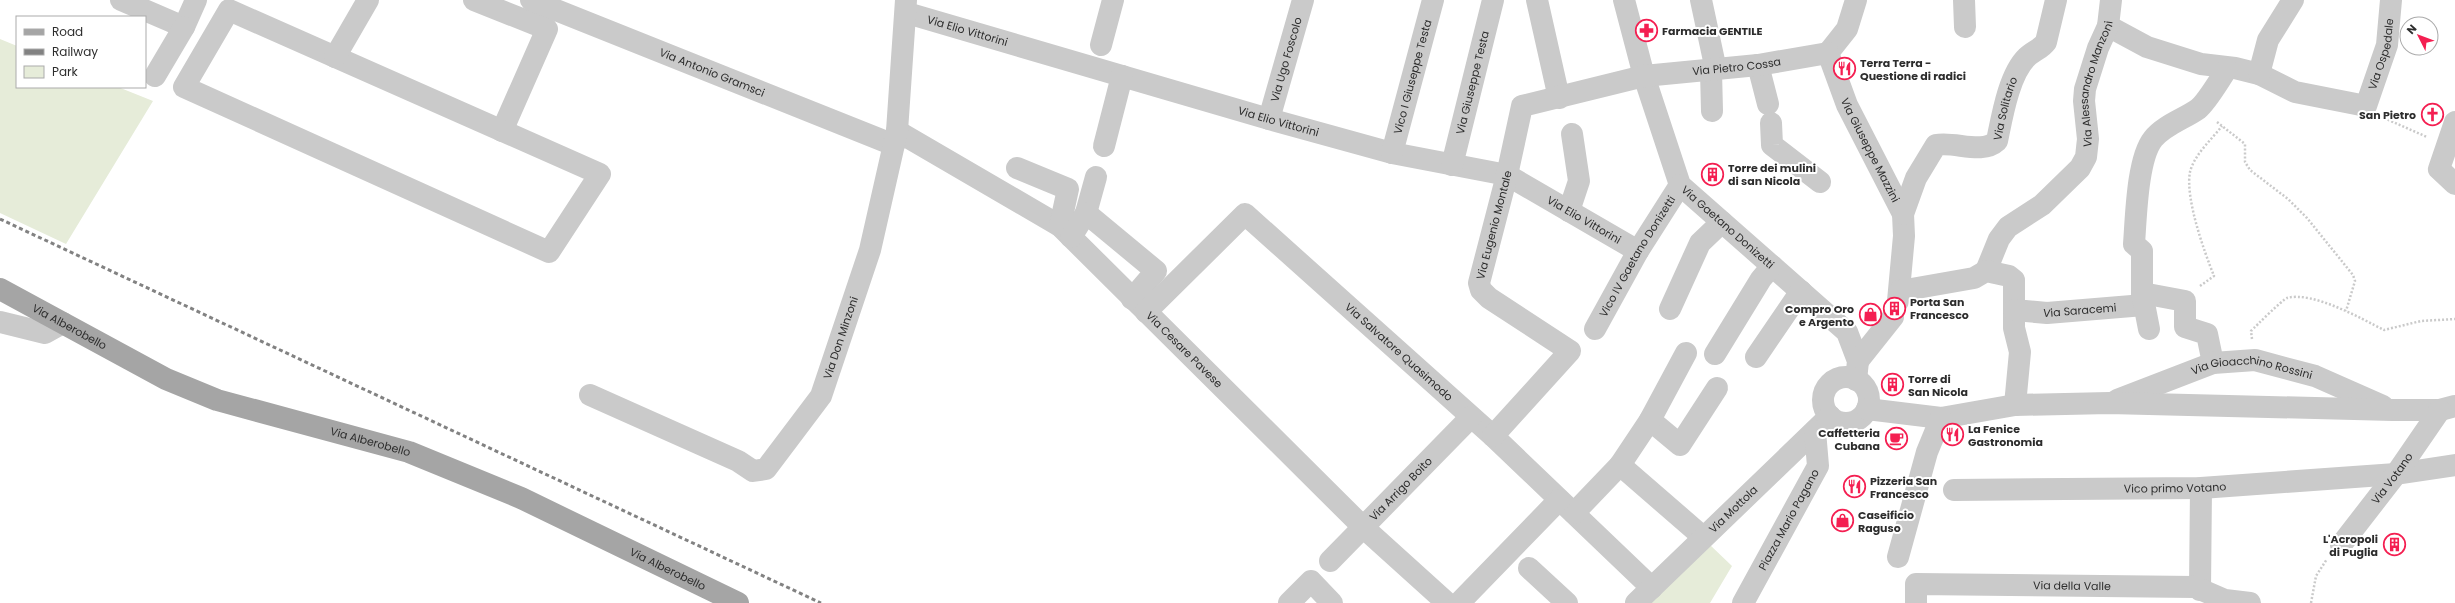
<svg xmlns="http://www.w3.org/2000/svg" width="2455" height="603" font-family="Poppins,sans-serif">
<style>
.green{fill:#e6ecd9}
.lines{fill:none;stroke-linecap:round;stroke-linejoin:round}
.path{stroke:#cacaca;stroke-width:2.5;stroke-dasharray:2 2;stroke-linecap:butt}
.minor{stroke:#cacaca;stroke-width:22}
.major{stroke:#a5a5a5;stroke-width:22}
.rail{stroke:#828282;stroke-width:3;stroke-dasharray:4 3;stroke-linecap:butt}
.labels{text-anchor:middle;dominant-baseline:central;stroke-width:4;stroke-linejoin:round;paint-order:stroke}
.street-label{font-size:11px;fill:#2d2d2d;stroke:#fff}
.poi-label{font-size:11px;font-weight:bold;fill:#2d2d2d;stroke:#fff;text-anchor:start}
</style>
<rect width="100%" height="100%" fill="#fff"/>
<path class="green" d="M0 39 17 46V87H118L153 101 66 244 0 213Z
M1709 544 1732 566 1710 603H1650Z"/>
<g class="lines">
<path class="path" d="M2384 118 2427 137
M2217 122 2245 144V162L2250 170 2288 199 2307 218 2353 275 2355 281 2346 311
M2200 286 2214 276C2204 251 2185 198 2190 172 2194 155 2212 139 2222 126
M2252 339 2251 331C2256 326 2282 300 2287 298 2313 291 2360 318 2384 330L2421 321 2455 319
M2311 603 2316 576 2327 559"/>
<g class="minor">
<path d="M121 0 184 27 196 0"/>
<path d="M474 0 547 29 502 131"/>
<path id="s1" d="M531 0 894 145"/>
<path d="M1537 0 1559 98"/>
<path id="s2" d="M1624 0 1644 76 1680 185 1847 332 1858 361 1856 380"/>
<path d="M1701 0 1716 70"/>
<path id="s3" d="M1856 0 1847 29 1828 53 1847 105 1903 214 1904 236 1898 301"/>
<path d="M1964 0 1965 27"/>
<path d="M229 10 600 174 549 252 184 87Z"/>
<path id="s4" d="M907 13 1269 119 1392 153 1507 175 1638 251"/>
<path id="s5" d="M2108 26 2147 47 2201 64 2235 68 2259 74 2295 92 2366 106 2387 45 2391 0"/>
<path d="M1101 45 1113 0"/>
<path d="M335 57 368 0"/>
<path d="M1758 65 1768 104"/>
<path d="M1711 71 1712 111"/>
<path d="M2259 74 2268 40 2293 0"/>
<path d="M155 76 184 27"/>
<path id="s6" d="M1269 119 1303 0"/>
<path d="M2455 122 2439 169 2455 184"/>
<path d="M1771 123 1772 145 1820 182"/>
<path id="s7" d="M897 131 1060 226 1364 528 1447 603"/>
<path d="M1104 146 1122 76"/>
<path id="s8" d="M1392 153 1433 0"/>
<path id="s9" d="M1452 165 1493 0"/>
<path d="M1017 168 1068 189 1060 226"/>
<path d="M1569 211 1579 181 1572 134"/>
<path d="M1086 213 1096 177"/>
<path id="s10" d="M1903 214 1916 178 1936 145C1955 141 1982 155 1997 141 2002 117 2009 74 2027 57 2033 51 2041 49 2046 42L2056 0"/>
<path d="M1071 237 1086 213 1156 271 1132 299"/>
<path id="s11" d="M1986 271 1999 239 2008 227 2042 205 2080 168 2086 157 2088 139 2084 101 2085 89 2098 48 2108 26 2111 0"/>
<path d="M1900 291 1974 278 1986 271 2009 276 2014 280V328L2020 352 2015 405"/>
<path d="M2142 293 2185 301V327L2207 334 2213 363"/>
<path d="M1670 309 1700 243 1722 222"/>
<path id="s12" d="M2014 310 2047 313 2144 305"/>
<path id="s13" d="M1146 312 1245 214 1493 436 1652 588"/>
<path d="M0 322 45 333 63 323"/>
<path id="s14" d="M1595 329 1638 251 1680 185"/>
<path d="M2149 329 2142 293V251L2134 244C2136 219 2137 159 2153 139 2164 125 2184 119 2198 109 2207 102 2220 79 2227 69"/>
<path d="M1715 354 1761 279 1772 266"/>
<path d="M1756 357 1801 291"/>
<path d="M1858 361 1893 317"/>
<circle cx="1846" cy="400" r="23"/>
<path id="s15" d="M590 395 738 461 753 471 766 469 821 396 870 250 897 131 906 0"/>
<path id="s16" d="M2117 400 2213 363 2255 360 2315 376 2383 406"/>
<path d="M1867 409 1941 418 2015 405 2109 403 2393 410H2440L2455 406"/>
<path d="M1650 420 1680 445 1717 388"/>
<path id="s17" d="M1493 436 1570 351 1489 298 1481 290 1479 283 1507 175 1522 106 1644 76 1758 65 1828 53"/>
<path d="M1620 465 1703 537"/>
<path id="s18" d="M1954 490 2201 488 2396 474 2455 465"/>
<path d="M1574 513 1620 465 1650 420 1686 353"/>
<path id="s19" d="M2341 545 2396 474 2440 410"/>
<path d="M1898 557 1927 452 1941 418"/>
<path id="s20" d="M1330 561 1471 417"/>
<path d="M1529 568 1567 603"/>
<path d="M2200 590 2201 488"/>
<path d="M1289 603 1311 581 1332 603"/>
<path d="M1459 603 1559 500"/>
<path id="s21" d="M1636 603 1830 416"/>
<path id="s22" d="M1743 603 1818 466 1815 431"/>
<path id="s23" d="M1916 603V584L2195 587 2225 600 2250 603"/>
</g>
<path class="major" id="s24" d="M0 289 166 379 217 400 409 452 521 498 738 603"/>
<path class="rail" d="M0 219 821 603"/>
</g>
<defs>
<symbol id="pharmacy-ring" viewBox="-11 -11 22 22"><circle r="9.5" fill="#fff" stroke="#f41f51" stroke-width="1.5"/><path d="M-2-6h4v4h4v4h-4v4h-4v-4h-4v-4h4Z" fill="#f41f51"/></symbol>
<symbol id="restaurant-ring" viewBox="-11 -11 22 22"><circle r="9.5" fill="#fff" stroke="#f41f51" stroke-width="1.5"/><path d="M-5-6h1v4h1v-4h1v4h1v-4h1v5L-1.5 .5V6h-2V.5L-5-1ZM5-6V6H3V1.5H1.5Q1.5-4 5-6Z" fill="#f41f51"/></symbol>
<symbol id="church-ring" viewBox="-11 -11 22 22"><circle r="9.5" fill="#fff" stroke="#f41f51" stroke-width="1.5"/><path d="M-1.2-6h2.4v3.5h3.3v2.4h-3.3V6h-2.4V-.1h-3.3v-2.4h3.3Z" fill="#f41f51"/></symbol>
<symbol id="building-ring" viewBox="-11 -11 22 22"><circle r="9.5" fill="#fff" stroke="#f41f51" stroke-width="1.5"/><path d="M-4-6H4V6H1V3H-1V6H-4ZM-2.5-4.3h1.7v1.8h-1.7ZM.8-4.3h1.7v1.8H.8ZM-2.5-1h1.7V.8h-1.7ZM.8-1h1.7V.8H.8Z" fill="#f41f51"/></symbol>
<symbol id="shop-ring" viewBox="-11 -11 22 22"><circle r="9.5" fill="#fff" stroke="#f41f51" stroke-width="1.5"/><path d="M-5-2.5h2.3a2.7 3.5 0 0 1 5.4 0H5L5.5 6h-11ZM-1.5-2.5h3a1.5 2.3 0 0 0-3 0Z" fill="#f41f51"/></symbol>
<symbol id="cafe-ring" viewBox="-11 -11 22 22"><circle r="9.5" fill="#fff" stroke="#f41f51" stroke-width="1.5"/><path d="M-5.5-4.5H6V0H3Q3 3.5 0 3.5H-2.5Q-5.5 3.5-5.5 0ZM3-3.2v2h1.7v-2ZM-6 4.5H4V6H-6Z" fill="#f41f51"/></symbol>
</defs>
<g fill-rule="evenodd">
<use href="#pharmacy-ring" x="1634" y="18" width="25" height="25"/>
<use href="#restaurant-ring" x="1832" y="56" width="25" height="25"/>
<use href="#church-ring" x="2420" y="102" width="25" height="25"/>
<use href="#building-ring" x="1700" y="162" width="25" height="25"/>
<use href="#building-ring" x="1882" y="296" width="25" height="25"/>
<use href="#shop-ring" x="1858" y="302" width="25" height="25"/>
<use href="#building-ring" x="1880" y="372" width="25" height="25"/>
<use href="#restaurant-ring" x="1940" y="422" width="25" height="25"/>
<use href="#cafe-ring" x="1884" y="426" width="25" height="25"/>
<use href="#restaurant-ring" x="1842" y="474" width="25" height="25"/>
<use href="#shop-ring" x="1830" y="508" width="25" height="25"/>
<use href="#building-ring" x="2382" y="532" width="25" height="25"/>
</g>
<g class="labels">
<g class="street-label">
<text stroke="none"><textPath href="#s4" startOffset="63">Via Elio Vittorini</textPath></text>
<text stroke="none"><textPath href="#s5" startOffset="327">Via Ospedale</textPath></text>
<text stroke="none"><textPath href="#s6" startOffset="62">Via Ugo Foscolo</textPath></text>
<text stroke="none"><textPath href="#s17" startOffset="631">Via Pietro Cossa</textPath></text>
<text stroke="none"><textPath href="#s1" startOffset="195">Via Antonio Gramsci</textPath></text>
<text stroke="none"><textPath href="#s8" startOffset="79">Vico I Giuseppe Testa</textPath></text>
<text stroke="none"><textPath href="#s9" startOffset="85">Via Giuseppe Testa</textPath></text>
<text stroke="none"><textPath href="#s11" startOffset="231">Via Alessandro Manzoni</textPath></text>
<text stroke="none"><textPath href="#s10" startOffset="173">Via Solitario</textPath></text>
<text stroke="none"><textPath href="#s4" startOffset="387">Via Elio Vittorini</textPath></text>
<text stroke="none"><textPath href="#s3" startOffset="167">Via Giuseppe Mazzini</textPath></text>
<text stroke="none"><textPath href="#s4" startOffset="711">Via Elio Vittorini</textPath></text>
<text stroke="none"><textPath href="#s17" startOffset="290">Via Eugenio Montale</textPath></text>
<text stroke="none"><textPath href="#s2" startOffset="257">Via Gaetano Donizetti</textPath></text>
<text stroke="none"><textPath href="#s14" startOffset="84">Vico IV Gaetano Donizetti</textPath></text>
<text stroke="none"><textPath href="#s12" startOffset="66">Via Saracemi</textPath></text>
<text stroke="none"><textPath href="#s24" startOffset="79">Via Alberobello</textPath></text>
<text stroke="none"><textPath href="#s15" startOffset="346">Via Don Minzoni</textPath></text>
<text stroke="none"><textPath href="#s7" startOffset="364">Via Cesare Pavese</textPath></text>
<text stroke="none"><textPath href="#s13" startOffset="346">Via Salvatore Quasimodo</textPath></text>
<text stroke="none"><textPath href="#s16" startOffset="142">Via Gioacchino Rossini</textPath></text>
<text stroke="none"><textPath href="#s24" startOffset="403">Via Alberobello</textPath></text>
<text stroke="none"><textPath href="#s19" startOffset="84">Via Votano</textPath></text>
<text stroke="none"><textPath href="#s18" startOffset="221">Vico primo Votano</textPath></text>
<text stroke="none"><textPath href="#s20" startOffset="101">Via Arrigo Boito</textPath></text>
<text stroke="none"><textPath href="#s21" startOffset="135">Via Mottola</textPath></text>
<text stroke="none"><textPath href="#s22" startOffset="95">Piazza Mario Pagano</textPath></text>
<text stroke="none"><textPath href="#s24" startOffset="727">Via Alberobello</textPath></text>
<text stroke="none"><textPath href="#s23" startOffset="175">Via della Valle</textPath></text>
</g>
<g class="poi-label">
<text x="1662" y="31">Farmacia GENTILE</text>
<text x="1860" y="63">Terra Terra -<tspan x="1860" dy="13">Questione di radici</tspan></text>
<text x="2416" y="115" text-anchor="end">San Pietro</text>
<text x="1728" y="168">Torre dei mulini<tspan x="1728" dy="13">di san Nicola</tspan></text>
<text x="1910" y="302">Porta San<tspan x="1910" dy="13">Francesco</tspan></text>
<text x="1854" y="309" text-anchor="end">Compro Oro<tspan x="1854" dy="13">e Argento</tspan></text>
<text x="1908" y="379">Torre di<tspan x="1908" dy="13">San Nicola</tspan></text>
<text x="1968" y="429">La Fenice<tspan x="1968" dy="13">Gastronomia</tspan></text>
<text x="1880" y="433" text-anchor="end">Caffetteria<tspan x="1880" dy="13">Cubana</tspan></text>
<text x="1870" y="481">Pizzeria San<tspan x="1870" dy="13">Francesco</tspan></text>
<text x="1858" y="515">Caseificio<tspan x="1858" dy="13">Raguso</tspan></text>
<text x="2378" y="539" text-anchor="end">L'Acropoli<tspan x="2378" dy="13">di Puglia</tspan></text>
</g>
</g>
<rect x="16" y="16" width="130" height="72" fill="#ffffff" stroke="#ababab"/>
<rect x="24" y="29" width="20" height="6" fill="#a5a5a5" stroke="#ababab"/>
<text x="52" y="36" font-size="12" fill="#2d2d2d">Road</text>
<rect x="24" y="49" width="20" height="6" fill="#828282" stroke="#ababab"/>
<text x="52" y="56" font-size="12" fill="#2d2d2d">Railway</text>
<rect x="24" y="66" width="20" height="12" fill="#e6ecd9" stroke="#ababab"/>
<text x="52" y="76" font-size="12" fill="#2d2d2d">Park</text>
<g transform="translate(2419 36) rotate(312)"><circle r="19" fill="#ffffff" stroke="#ababab"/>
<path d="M0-3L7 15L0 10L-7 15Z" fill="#f41f51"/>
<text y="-6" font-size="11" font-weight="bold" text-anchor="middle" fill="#2d2d2d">N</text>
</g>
</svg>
